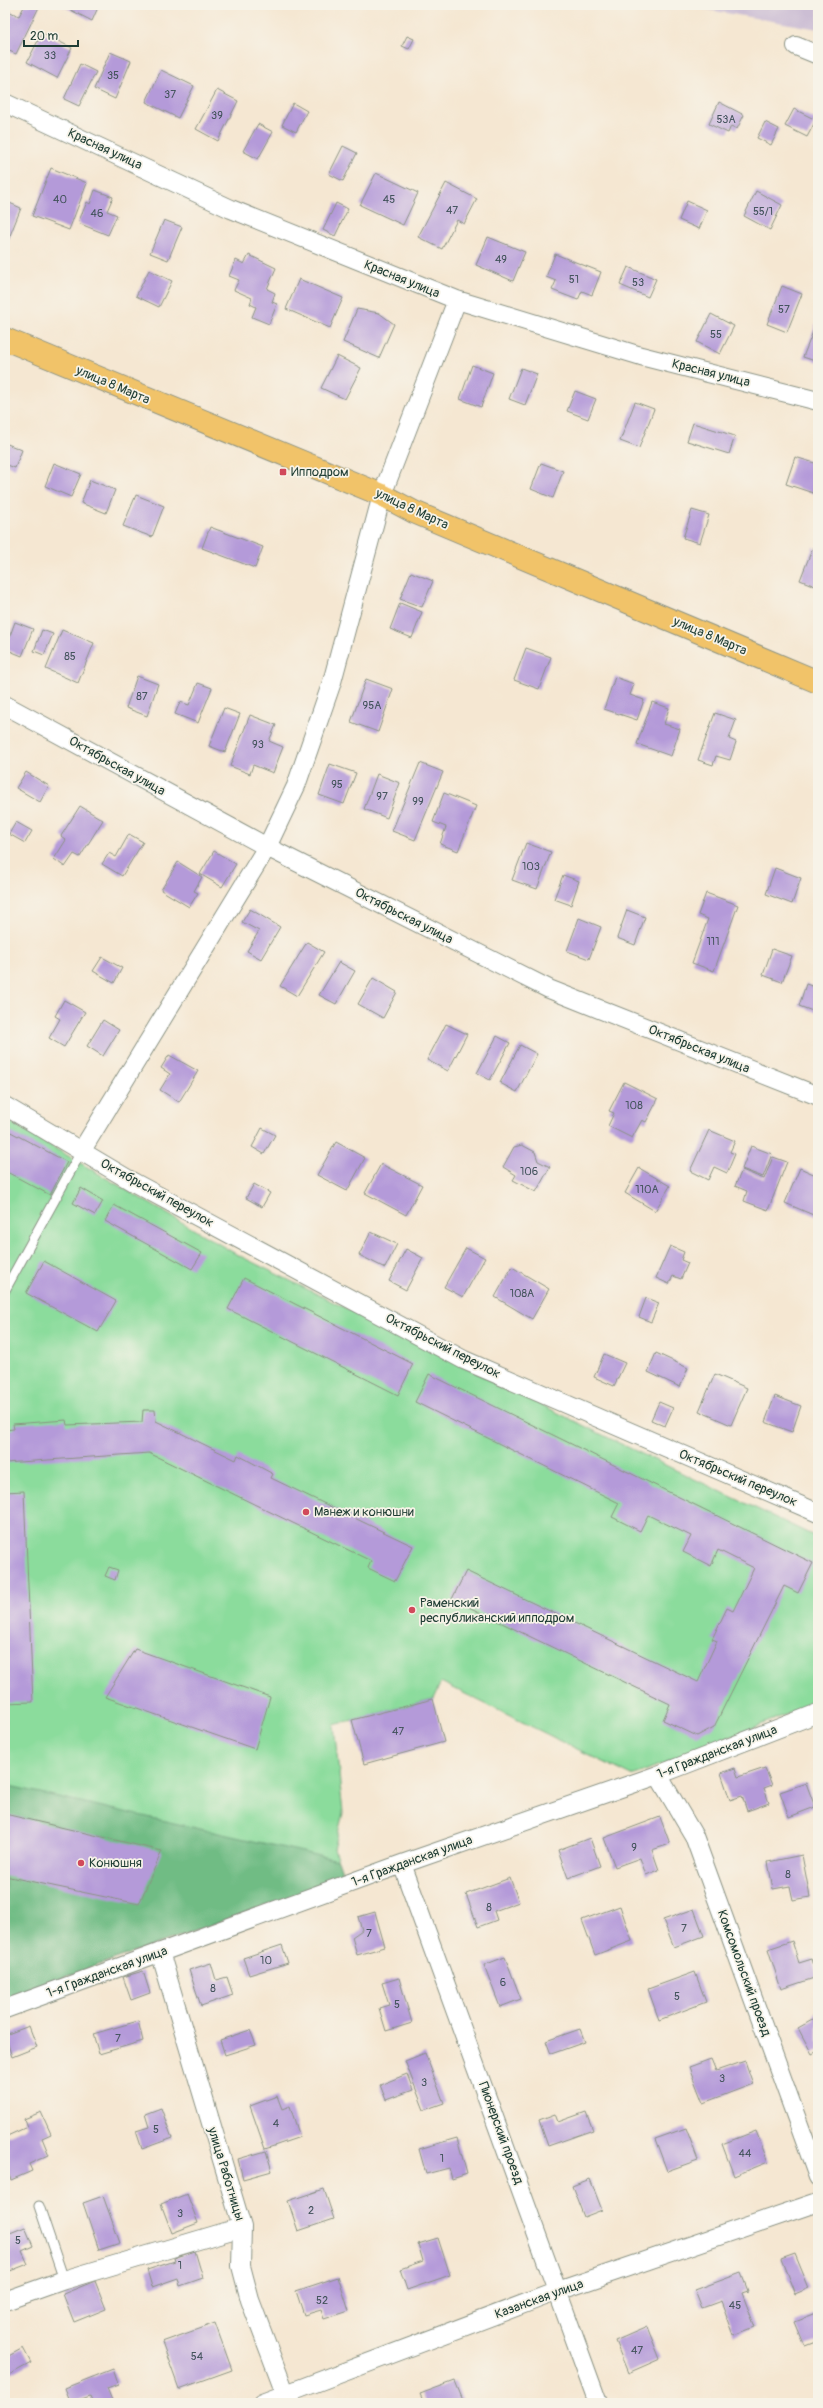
<svg xmlns="http://www.w3.org/2000/svg" width="823" height="2408" font-family="Pangolin,sans-serif">
<style>
.industrial{fill:#ccbed4}
.green{fill:#8bdc9c;stroke:#558c68}
.forest{fill:#70bc84;stroke:#487c5c}
.building{fill:#b49ad9}
.lines{fill:none;stroke-linecap:round;stroke-linejoin:round}
.lane-casing{stroke:#8a9283;stroke-width:11}
.street-casing{stroke:#8a9283;stroke-width:20}
.primary-casing{stroke:#8a9283;stroke-width:24}
.lane{stroke:#fff;stroke-width:9}
.street{stroke:#fff;stroke-width:18}
.primary{stroke:#f1c369;stroke-width:22}
.poi-dot{fill:#d1495b;stroke:#f7f3e8;stroke-width:1.5}
.labels{text-anchor:middle;dominant-baseline:central;stroke-width:3.5;stroke-linejoin:round;paint-order:stroke}
.number-label{font-size:11px;fill:#44545d}
.street-label{font-size:13px;fill:#1f3d34;stroke:#f7f3e8}
.poi-label{font-size:13px;fill:#1f3d34;stroke:#f7f3e8;text-anchor:start}
</style>
<rect width="100%" height="100%" fill="#f7f3e8"/>
<filter id="ink" filterUnits="userSpaceOnUse"><feTurbulence type="fractalNoise" baseFrequency=".025" numOctaves="2"/><feDisplacementMap in="SourceGraphic" scale="8" xChannelSelector="R" yChannelSelector="G"/><feConvolveMatrix kernelMatrix="1 2 1 2 8 2 1 2 1" color-interpolation-filters="sRGB"/></filter>
<filter id="wash" filterUnits="userSpaceOnUse"><feTurbulence type="fractalNoise" baseFrequency=".012" numOctaves="4" result="noise"/><feDisplacementMap in="SourceGraphic" scale="16" xChannelSelector="R" yChannelSelector="G"/><feGaussianBlur stdDeviation="0.9" result="paint"/><feColorMatrix in="noise" values="0 0 0 0 0 0 0 0 0 0 0 0 0 0 0 0 0 1.4 0 .05"/><feComposite in="paint" operator="in"/></filter>
<g filter="url(#wash)">
<rect width="100%" height="100%" fill="#f5e7d2"/>
<path class="industrial" d="M680 5H818V29Z"/>
<path class="green" d="M5 1119 236 1254 617 1442 818 1538V1702L632 1776 441 1682 433 1699 334 1725 343 1813 334 1849 344 1878 5 1998Z"/>
<path class="forest" d="M5 1785 338 1860 344 1878 5 1998Z"/>
<g id="blocks">
<path class="building" d="M25 5H40L16 54 5 49V12L6 10 19 16Z
M61 5H99L92 21Z
M42 33 72 48 57 78 27 62Z
M407 36 414 39 409 49 402 46Z
M110 52 131 61 115 99 94 89Z
M80 64 96 72 79 106 64 99Z
M161 70 194 86 178 118 146 102Z
M217 90 238 101 218 141 196 129Z
M719 102 744 115 737 129 731 126 728 133 709 124Z
M293 103 307 111 296 132 282 125Z
M794 109 816 120 807 137 785 126Z
M765 122 779 129 771 145 757 138Z
M258 124 273 132 258 159 243 151Z
M343 146 357 153 343 181 329 174Z
M51 168 87 183 69 230 32 216Z
M376 173 418 193 403 225 360 205Z
M446 183 477 199 464 224 457 220 442 249 418 237Z
M95 190 113 197 107 211 117 215 108 235 78 223 87 202 90 204Z
M756 191 782 205 770 230 744 216Z
M5 201 21 208 5 248Z
M687 201 707 210 699 229 679 220Z
M336 203 348 209 335 236 323 230Z
M164 220 182 227 168 260 150 253Z
M488 237 525 252 513 281 476 265Z
M555 254 601 272 592 295 582 291 578 300 552 290 556 281 546 277Z
M249 255 276 268 267 289 275 293 272 302 277 304 269 324 252 317 256 307 250 304 252 298 234 290 239 280 229 276 236 260 244 264Z
M628 267 656 279 648 297 620 285Z
M149 270 172 281 159 307 136 296Z
M299 279 343 298 330 328 286 309Z
M782 286 802 294 787 332 767 324Z
M357 309 379 313 394 324 379 358 343 342Z
M711 314 734 326 720 354 697 342Z
M816 324 818 325V362L803 357Z
M337 356 361 368 345 399 321 388Z
M472 365 493 373 481 407 460 399Z
M521 368 537 374 525 405 509 399Z
M575 391 596 399 588 419 567 411Z
M635 402 654 409 639 448 620 441Z
M693 423 735 436 729 454 687 441Z
M5 443 22 450 15 468 5 464Z
M795 457 818 464 816 494 786 484Z
M54 463 81 474 71 497 45 486Z
M541 463 563 471 553 498 531 489Z
M90 480 115 490 106 513 81 503Z
M136 495 164 506 152 537 123 526Z
M692 510 709 515 700 543 683 538Z
M210 527 263 547 255 568 202 548Z
M813 547 818 549V579L815 586 800 580Z
M411 572 433 581 422 607 400 599Z
M400 603 422 612 412 638 390 629Z
M15 622 33 629 22 656 5 649Z
M42 630 53 634 44 655 34 651Z
M62 630 94 643 78 683 46 669Z
M526 648 551 657 539 689 514 680Z
M137 676 158 684 147 716 126 708Z
M615 677 634 684 630 695 644 700 637 720 604 709Z
M366 679 393 689 378 732 351 722Z
M198 683 212 688 198 723 175 714 180 702 189 705Z
M652 702 669 708 664 724 680 729 671 756 637 744Z
M224 708 240 714 225 752 209 746Z
M715 713 736 720 729 739 736 742 730 760 716 756 713 765 698 760Z
M250 715 276 725 269 741 283 747 273 773 253 765 250 774 230 766Z
M420 763 443 772 415 840 392 831Z
M330 764 356 773 344 804 319 795Z
M26 772 49 786 40 802 16 788Z
M377 774 400 783 387 818 364 809Z
M444 793 476 806 458 851 440 844 446 827 433 822Z
M80 806 103 820 80 857 74 854 65 867 54 859 66 840 61 836Z
M16 822 32 831 25 843 9 834Z
M129 834 143 842 122 876 102 864 109 853 116 857Z
M526 843 551 852 537 889 512 880Z
M214 851 236 864 222 887 200 874Z
M178 862 202 877 194 891 198 893 189 907 161 890Z
M775 868 801 878 792 904 766 894Z
M563 875 579 881 571 905 554 899Z
M706 893 738 905 714 971 692 963 708 919 698 915Z
M250 909 280 927 261 959 247 951 259 931 242 922Z
M627 910 645 917 635 945 617 938Z
M579 918 601 927 589 959 567 951Z
M307 942 324 952 297 996 280 986Z
M772 949 792 956 782 982 763 975Z
M102 957 122 968 114 983 93 971Z
M339 962 355 971 336 1004 319 995Z
M373 978 397 992 383 1018 358 1004Z
M806 984 818 988V1013L799 1006Z
M64 1000 85 1012 64 1047 49 1038 60 1019 55 1016Z
M103 1020 119 1030 103 1056 87 1046Z
M446 1024 467 1034 448 1071 427 1060Z
M497 1036 510 1043 490 1080 477 1073Z
M520 1045 537 1054 517 1092 500 1083Z
M169 1055 198 1071 179 1102 160 1090 170 1074 161 1068Z
M624 1082 658 1099 646 1122 642 1120 632 1138 608 1126 614 1113 609 1111Z
M262 1128 275 1135 264 1154 252 1147Z
M5 1129 67 1162 50 1195 5 1171Z
M709 1130 735 1141 730 1152 735 1154 727 1173 714 1167 708 1180 690 1171Z
M336 1142 365 1158 347 1191 317 1175Z
M522 1145 535 1152 538 1161 550 1167 536 1192 513 1180 516 1175 503 1167 514 1147Z
M751 1146 772 1154 763 1177 742 1169Z
M773 1157 787 1162 768 1210 744 1201 747 1191 735 1186 742 1170 764 1179Z
M381 1164 422 1185 406 1215 365 1193Z
M639 1168 670 1186 655 1211 625 1193Z
M800 1168 818 1176V1217L785 1203Z
M254 1184 270 1193 262 1207 246 1198Z
M81 1188 103 1201 95 1215 73 1203Z
M114 1205 202 1253 192 1269 105 1221Z
M371 1232 397 1244 385 1268 359 1255Z
M670 1246 684 1252 681 1260 688 1263 681 1279 673 1276 669 1284 656 1278Z
M466 1248 485 1258 463 1297 444 1287Z
M406 1249 423 1258 406 1290 389 1281Z
M44 1261 116 1301 98 1332 26 1293Z
M512 1267 549 1289 532 1319 495 1297Z
M244 1278 413 1364 398 1395 228 1309Z
M646 1298 659 1303 651 1322 639 1317Z
M656 1353 688 1368 680 1387 648 1372Z
M604 1354 625 1363 614 1386 594 1377Z
M429 1374 813 1563 798 1593 784 1586 714 1727 697 1736 663 1720 670 1704 452 1599 466 1571 698 1682 717 1641 712 1639 727 1608 733 1611 754 1568 718 1550 711 1566 683 1552 691 1536 648 1515 640 1531 612 1517 619 1503 415 1402Z
M715 1374 747 1388 731 1425 699 1411Z
M775 1396 801 1406 792 1432 765 1422Z
M659 1402 673 1408 665 1426 651 1420Z
M143 1410H155L156 1421 236 1460 238 1455 273 1474 271 1478 413 1546 395 1581 368 1568 371 1561 149 1453 5 1463V1430L14 1429 13 1424 66 1420 67 1425 142 1422Z
M24 1491 33 1702 5 1703V1492Z
M109 1567 118 1570 115 1580 105 1576Z
M135 1649 270 1697 255 1749 105 1697Z
M433 1699 444 1742 364 1764 352 1720Z
M735 1768 738 1777 765 1768 772 1785 764 1788 769 1803 747 1811 742 1796 730 1800 721 1773Z
M806 1783 815 1807 789 1817 780 1792Z
M5 1814 162 1851 139 1904 5 1876Z
M660 1817 670 1844 652 1850 659 1870 646 1875 640 1858 615 1867 604 1838Z
M590 1838 600 1866 568 1878 558 1850Z
M802 1855 810 1897 793 1900 790 1886 773 1889 768 1862Z
M510 1878 519 1902 494 1911 497 1920 478 1927 466 1894Z
M620 1906 632 1941 595 1955 582 1920Z
M694 1909 704 1936 674 1947 663 1920Z
M375 1912 385 1947 357 1955 352 1937 362 1930 358 1917Z
M792 1941 799 1963 812 1959 817 1977 781 1989 768 1949Z
M282 1945 288 1963 249 1975 243 1958Z
M505 1957 521 1999 500 2007 484 1965Z
M211 1963 216 1980 227 1977 233 1995 201 2006 189 1970Z
M143 1971 150 1993 131 2000 123 1977Z
M695 1972 706 2002 659 2020 648 1989Z
M399 1978 412 2023 386 2031 379 2008 389 2005 382 1983Z
M818 2012V2051L812 2054 798 2028 814 2019 813 2015Z
M138 2021 143 2041 99 2054 93 2034Z
M29 2026 37 2047 12 2057 5 2035Z
M580 2029 585 2042 551 2054 546 2041Z
M250 2030 256 2045 225 2055 220 2040Z
M425 2053 444 2103 424 2110 405 2061Z
M711 2059 716 2071 745 2061 753 2084 703 2103 689 2067Z
M407 2074 413 2090 386 2100 380 2085Z
M277 2096 282 2109 290 2106 300 2137 265 2149 250 2106Z
M161 2108 172 2138 142 2149 136 2131 149 2127 145 2114Z
M41 2112 51 2134 42 2138 49 2155 29 2164 32 2171 11 2180 5 2166V2137L27 2127 24 2119Z
M586 2112 593 2130 548 2146 539 2120 555 2114 558 2122Z
M686 2128 698 2160 667 2171 655 2139Z
M756 2131 768 2162 734 2176 722 2144Z
M457 2138 467 2174 452 2179 449 2168 426 2174 419 2149Z
M266 2151 272 2171 243 2179 238 2159Z
M590 2179 602 2210 584 2217 572 2186Z
M324 2189 334 2219 298 2231 288 2201Z
M187 2194 198 2223 172 2233 161 2204Z
M103 2196 120 2243 99 2250 83 2203Z
M25 2227 33 2246 22 2251 28 2264 5 2273V2244L7 2243 5 2235Z
M438 2238 450 2275 407 2290 400 2269 423 2261 418 2244Z
M195 2251 203 2278 180 2286 178 2278 152 2287 147 2270 175 2261 174 2258Z
M795 2254 809 2288 795 2294 781 2259Z
M741 2273 748 2291 742 2293 755 2327 734 2335 721 2301 702 2308 695 2290Z
M338 2277 349 2311 324 2319 321 2310 304 2315 296 2291Z
M95 2281 106 2309 74 2322 63 2294Z
M818 2313V2341L805 2346 795 2322Z
M215 2323 232 2370 179 2389 162 2342Z
M647 2327 660 2359 628 2373 615 2341Z
M23 2348 31 2363 9 2375 5 2369V2358Z
M113 2369 118 2384 107 2388 113 2403H93L90 2396 71 2403 65 2388Z
M455 2381 464 2403H424L420 2394Z"/>
</g>
</g>
<g filter="url(#ink)">
<use href="#blocks" fill-opacity="0" stroke="#8a9283" stroke-width="1"/>
<g class="lines">
<defs>
<path id="lane" d="M5 1290 82 1150
M39 2206 64 2280"/>
<path id="street" d="M796 46 818 55
M5 103 231 209 457 300 641 356 818 401
M5 705 267 847 549 989 818 1096
M5 1106 133 1182 464 1360 818 1513
M82 1150 267 847 296 786 332 682 382 495 457 300
M658 1775 694 1836 818 2177
M402 1864 598 2403
M160 1952 242 2227 241 2266 250 2300 286 2395
M5 2009 402 1864 658 1775 818 1713
M5 2301 64 2280 242 2227
M262 2403 558 2291 818 2202"/>
<path id="primary" d="M5 339 382 495 414 512 818 682"/>
</defs>
<use href="#lane" class="lane-casing"/>
<use href="#street" class="street-casing"/>
<use href="#primary" class="primary-casing"/>
<use href="#lane" class="lane"/>
<use href="#street" class="street"/>
<use href="#primary" class="primary"/>
</g>
</g>
<g class="poi-dot">
<rect x="279" y="468" width="8" height="8" rx="2"/>
<circle cx="306" cy="1512" r="4"/>
<circle cx="412" cy="1610" r="4"/>
<circle cx="81" cy="1863" r="4"/>
</g>
<g class="labels">
<g class="number-label">
<text x="50" y="55">33</text>
<text x="113" y="75">35</text>
<text x="170" y="94">37</text>
<text x="217" y="115">39</text>
<text x="726" y="119">53А</text>
<text x="60" y="199">40</text>
<text x="389" y="199">45</text>
<text x="452" y="210">47</text>
<text x="763" y="211">55/1</text>
<text x="97" y="213">46</text>
<text x="501" y="259">49</text>
<text x="574" y="279">51</text>
<text x="638" y="282">53</text>
<text x="784" y="309">57</text>
<text x="716" y="334">55</text>
<text x="70" y="656">85</text>
<text x="142" y="696">87</text>
<text x="372" y="705">95А</text>
<text x="258" y="744">93</text>
<text x="337" y="784">95</text>
<text x="382" y="796">97</text>
<text x="418" y="801">99</text>
<text x="531" y="866">103</text>
<text x="713" y="941">111</text>
<text x="634" y="1105">108</text>
<text x="529" y="1171">106</text>
<text x="647" y="1189">110А</text>
<text x="522" y="1293">108А</text>
<text x="398" y="1731">47</text>
<text x="634" y="1847">9</text>
<text x="788" y="1874">8</text>
<text x="489" y="1907">8</text>
<text x="684" y="1928">7</text>
<text x="369" y="1933">7</text>
<text x="266" y="1960">10</text>
<text x="503" y="1982">6</text>
<text x="213" y="1988">8</text>
<text x="677" y="1996">5</text>
<text x="397" y="2004">5</text>
<text x="118" y="2038">7</text>
<text x="722" y="2078">3</text>
<text x="424" y="2082">3</text>
<text x="276" y="2123">4</text>
<text x="156" y="2129">5</text>
<text x="745" y="2153">44</text>
<text x="442" y="2158">1</text>
<text x="311" y="2210">2</text>
<text x="180" y="2213">3</text>
<text x="18" y="2240">5</text>
<text x="180" y="2265">1</text>
<text x="322" y="2300">52</text>
<text x="735" y="2305">45</text>
<text x="637" y="2350">47</text>
<text x="197" y="2356">54</text>
</g>
<g class="street-label">
<text transform="translate(105 149) rotate(25)">Красная улица</text>
<text transform="translate(402 279) rotate(22)">Красная улица</text>
<text transform="translate(711 373) rotate(14)">Красная улица</text>
<text transform="translate(113 385) rotate(23)">улица 8 Марта</text>
<text transform="translate(412 509) rotate(25)">улица 8 Марта</text>
<text transform="translate(710 636) rotate(23)">улица 8 Марта</text>
<text transform="translate(117 766) rotate(29)">Октябрьская улица</text>
<text transform="translate(404 916) rotate(27)">Октябрьская улица</text>
<text transform="translate(699 1049) rotate(22)">Октябрьская улица</text>
<text transform="translate(157 1193) rotate(29)">Октябрьский переулок</text>
<text transform="translate(443 1346) rotate(27)">Октябрьский переулок</text>
<text transform="translate(738 1478) rotate(23)">Октябрьский переулок</text>
<text transform="translate(717 1752) rotate(-21)">1-я Гражданская улица</text>
<text transform="translate(412 1861) rotate(-20)">1-я Гражданская улица</text>
<text transform="translate(107 1972) rotate(-20)">1-я Гражданская улица</text>
<text transform="translate(744 1973) rotate(70)">Комсомольский проезд</text>
<text transform="translate(501 2133) rotate(70)">Пионерский проезд</text>
<text transform="translate(226 2174) rotate(73)">улица Работницы</text>
<text transform="translate(539 2299) rotate(-20)">Казанская улица</text>
</g>
<g class="poi-label">
<text x="291" y="472">Ипподром</text>
<text x="314" y="1512">Манеж и конюшни</text>
<text x="420" y="1603">Раменский<tspan x="420" dy="15">республиканский ипподром</tspan></text>
<text x="89" y="1863">Конюшня</text>
</g>
</g>
<rect width="823" height="2408" fill="none" stroke="#f7f3e8" stroke-width="20"/>
<path d="M24 40v6h54v-6" fill="none" stroke="#1f3d34" stroke-width="2"/>
<text x="30" y="40" font-size="12" fill="#1f3d34" stroke="#f7f3e8" stroke-width="3" paint-order="stroke">20 m</text>
</svg>
